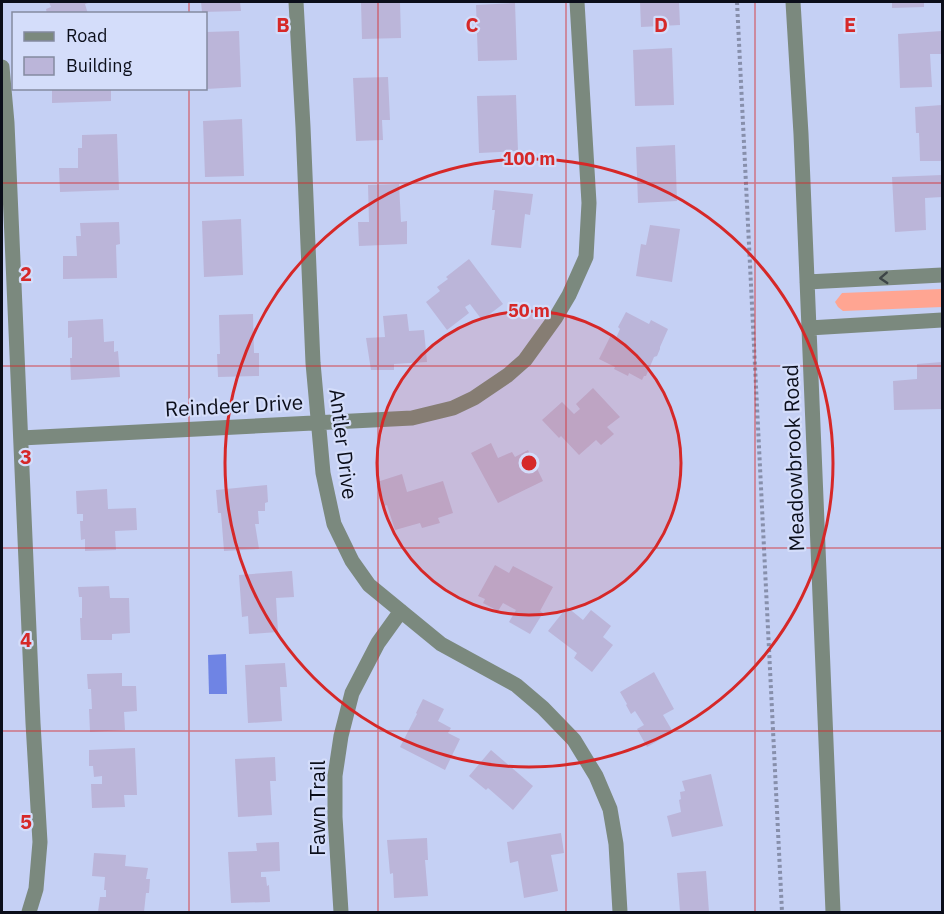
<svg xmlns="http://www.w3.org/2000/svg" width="944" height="914" font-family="'IBM Plex Sans',sans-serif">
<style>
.green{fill:#ffa592}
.water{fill:#6f84e4}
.building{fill:#bbb5d9}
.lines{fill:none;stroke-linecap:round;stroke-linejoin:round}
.path{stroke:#878fab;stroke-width:4;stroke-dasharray:3 3;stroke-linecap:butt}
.minor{stroke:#7b897e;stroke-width:15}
.oneway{stroke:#3d4547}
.grid{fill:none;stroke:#d62828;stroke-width:1.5;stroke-opacity:0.55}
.ring{fill:none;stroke:#d62828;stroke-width:3}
.labels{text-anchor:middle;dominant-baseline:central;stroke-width:4.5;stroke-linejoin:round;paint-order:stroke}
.street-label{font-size:21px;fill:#0b0e1a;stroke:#d4ddfa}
.grid-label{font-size:20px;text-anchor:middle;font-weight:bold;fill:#d62828;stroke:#d4ddfa;stroke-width:4.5;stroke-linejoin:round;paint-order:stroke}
.centre{fill:#d62828;stroke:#d4ddfa;stroke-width:3}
.ring-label{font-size:18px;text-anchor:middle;font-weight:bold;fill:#d62828;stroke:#d4ddfa;stroke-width:4.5;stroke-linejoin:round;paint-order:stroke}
</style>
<rect width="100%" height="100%" fill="#c5d0f4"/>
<path class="green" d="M942 289V307L843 311 838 307 835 302 842 293Z"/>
<path class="water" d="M226 654 227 694H209L208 655Z"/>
<path class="building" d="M49 2H91L85 4 88 14H47L46 9 51 7Z
M201 2H240L241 11 202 12Z
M361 2H400L401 38 362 39Z
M640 2H679L680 25 641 27Z
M892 2H924V7L892 8Z
M515 3 517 60 478 61 476 5Z
M239 31 241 87 206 89V32Z
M942 31V54H930L932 87 900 88 898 34Z
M672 48 674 105 635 106 633 50Z
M388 77 390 120H382L383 140 356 141 353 78Z
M52 88H111V101L52 103Z
M516 95 518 151 479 153 477 96Z
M942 105V161H920L919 133H916L915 107Z
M242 119 244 176 205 177 203 121Z
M117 134 119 190 60 192 59 168H78V148H82V135Z
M675 145 677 201 638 203 636 147Z
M942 175V197L925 198 926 230 895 232 892 177Z
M399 184 401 222 407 221V244L359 246 358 222H369L368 185Z
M494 190 533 194 530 215 525 214 521 248 491 245 495 210H492Z
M241 219 243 275 204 277 202 221Z
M119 222 120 244 116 245 117 278 63 279V256H77L76 236H81L80 223Z
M650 225 680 229 672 282 636 276 641 244 646 245Z
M469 259 503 304 482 320 470 304 465 307 469 313 447 330 426 302 440 291 437 287 448 279 446 277Z
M626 312 649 324 651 320 668 329 660 347V349L657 356 654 357 646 376H644L642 380 629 373 628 376 614 369 615 367 599 359 611 335 616 338 620 329 618 327Z
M253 314 254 353H259V376L218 377 217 354H220L219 315Z
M407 314 409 331 424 330 427 362 394 364V370H371L366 338 385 337 383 316Z
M103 319 104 342 114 341V352L118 351 120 377 71 380 70 358H72V337L68 338V321Z
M942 362V409L894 410 893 381 917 379V364Z
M593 388 620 417 607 427 614 434 601 445 596 440 579 455 561 436 559 438 542 420 562 402 574 414 580 409 576 404Z
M491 443 498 458 512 452 515 457 528 450 543 481 498 503 471 453Z
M402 474 407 492 443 481 453 513 438 518 440 523 422 528 420 523 395 530 387 505 384 506 377 482Z
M267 485 268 502 265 503V511H258L259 524H255L259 549 224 551 221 513H218L216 490Z
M107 489 108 509 136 508 137 530 115 531 116 550 85 551V539L81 540 80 521H83V514H77L76 491Z
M495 565 509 573 513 566 553 587 540 611 543 613 530 634 509 622 516 610 503 603 498 611 483 603 485 599 478 596Z
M292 571 294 597 276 598 278 632 249 634 248 616 242 617 239 575Z
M109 586 110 598H129L130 633 112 634V640H81L80 618H82V597H79L78 587Z
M567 607 583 620 591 610 611 626 603 637 613 645 592 672 574 658 577 653 548 631Z
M285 663 287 687H280L282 721 248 723 245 665Z
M654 672 674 709 663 715 673 732 647 747 637 729 644 725 635 711 631 714 626 705 627 704 620 692Z
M122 673V686H136L137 711 124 712 125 730 90 732 89 709H92L91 689H88L87 674Z
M423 699 444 709 438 721 451 728 448 733 460 739 445 770 400 747 417 714 416 713Z
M135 748 137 795H124L125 807 92 808 91 784H102V776L94 777 93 766H89V750Z
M491 750 533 786 513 810 488 788 486 790 469 776Z
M275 757 276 781H270L272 815 238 817 235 759Z
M711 774 723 826 672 837 667 816 681 812 679 800 681 799 680 792 685 791 682 781Z
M561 833 564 853 551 855 558 891 524 898 518 861 510 863 507 842Z
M427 838 428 860H425L428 896 394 898 393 873 390 874 387 840Z
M279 842 280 871 261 872V877H266L267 886 269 885 270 902 231 903 228 852 257 851 256 843Z
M94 853 126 855 125 866 148 868 146 879H150L149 893H146L144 912H98L100 897H106V890H104L105 877 92 876Z
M706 871 709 912H680L677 873Z"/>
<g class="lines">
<path class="path" d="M737 2 782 912"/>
<path class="minor" d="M296 2 303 127 313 363 323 473 334 524 352 561 369 585 441 644 516 685 543 708 574 740 596 776 610 809 616 844 620 912
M793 2 801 134 833 912
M2 67 7 123 33 723 40 842 36 889 29 912
M807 282 942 275
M809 328 942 320
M21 438 412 418 453 408 474 398 508 375 525 360 556 317 569 295 586 257 589 203 577 2
M341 912 335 817V776L341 736 352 693 378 643 401 611"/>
</g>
<defs><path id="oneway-chevron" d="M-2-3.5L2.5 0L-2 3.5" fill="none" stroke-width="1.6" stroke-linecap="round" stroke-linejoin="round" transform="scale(1.5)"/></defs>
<use class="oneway" href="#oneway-chevron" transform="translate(884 278) rotate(177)"/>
<path class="grid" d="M189 2V14M378 2V912M566 2V912M755 2V912M189 88V912M2 183H942M2 366H942M2 548H942M2 731H942"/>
<circle cx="529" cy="463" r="152" fill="#d62828" fill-opacity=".12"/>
<g class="ring">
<circle cx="529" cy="463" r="152"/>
<circle cx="529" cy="463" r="304"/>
</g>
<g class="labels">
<g class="street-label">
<text transform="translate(234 405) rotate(-3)">Reindeer Drive</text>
<text transform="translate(344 444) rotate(83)">Antler Drive</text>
<text transform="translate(793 458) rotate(-92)">Meadowbrook Road</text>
<text transform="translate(317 808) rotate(-90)">Fawn Trail</text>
</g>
</g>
<g class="grid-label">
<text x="283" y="32">B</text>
<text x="472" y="32">C</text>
<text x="661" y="32">D</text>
<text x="850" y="32">E</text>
<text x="26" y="281">2</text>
<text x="26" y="464">3</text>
<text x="26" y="647">4</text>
<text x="26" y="829">5</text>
</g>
<circle cx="529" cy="463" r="9" class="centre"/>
<g class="ring-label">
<text x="529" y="165">100 m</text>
<text x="529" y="317">50 m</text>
</g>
<rect width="944" height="914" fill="none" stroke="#0b0e1a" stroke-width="6"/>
<rect x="12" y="12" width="195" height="78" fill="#d4ddfa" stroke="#848aa0" stroke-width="1.5"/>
<rect x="24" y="32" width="30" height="9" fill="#7b897e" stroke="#848aa0" stroke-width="1.5"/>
<text x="66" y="42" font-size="18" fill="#0b0e1a">Road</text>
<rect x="24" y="57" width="30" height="18" fill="#bbb5d9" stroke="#848aa0" stroke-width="1.5"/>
<text x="66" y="72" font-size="18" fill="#0b0e1a">Building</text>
</svg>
